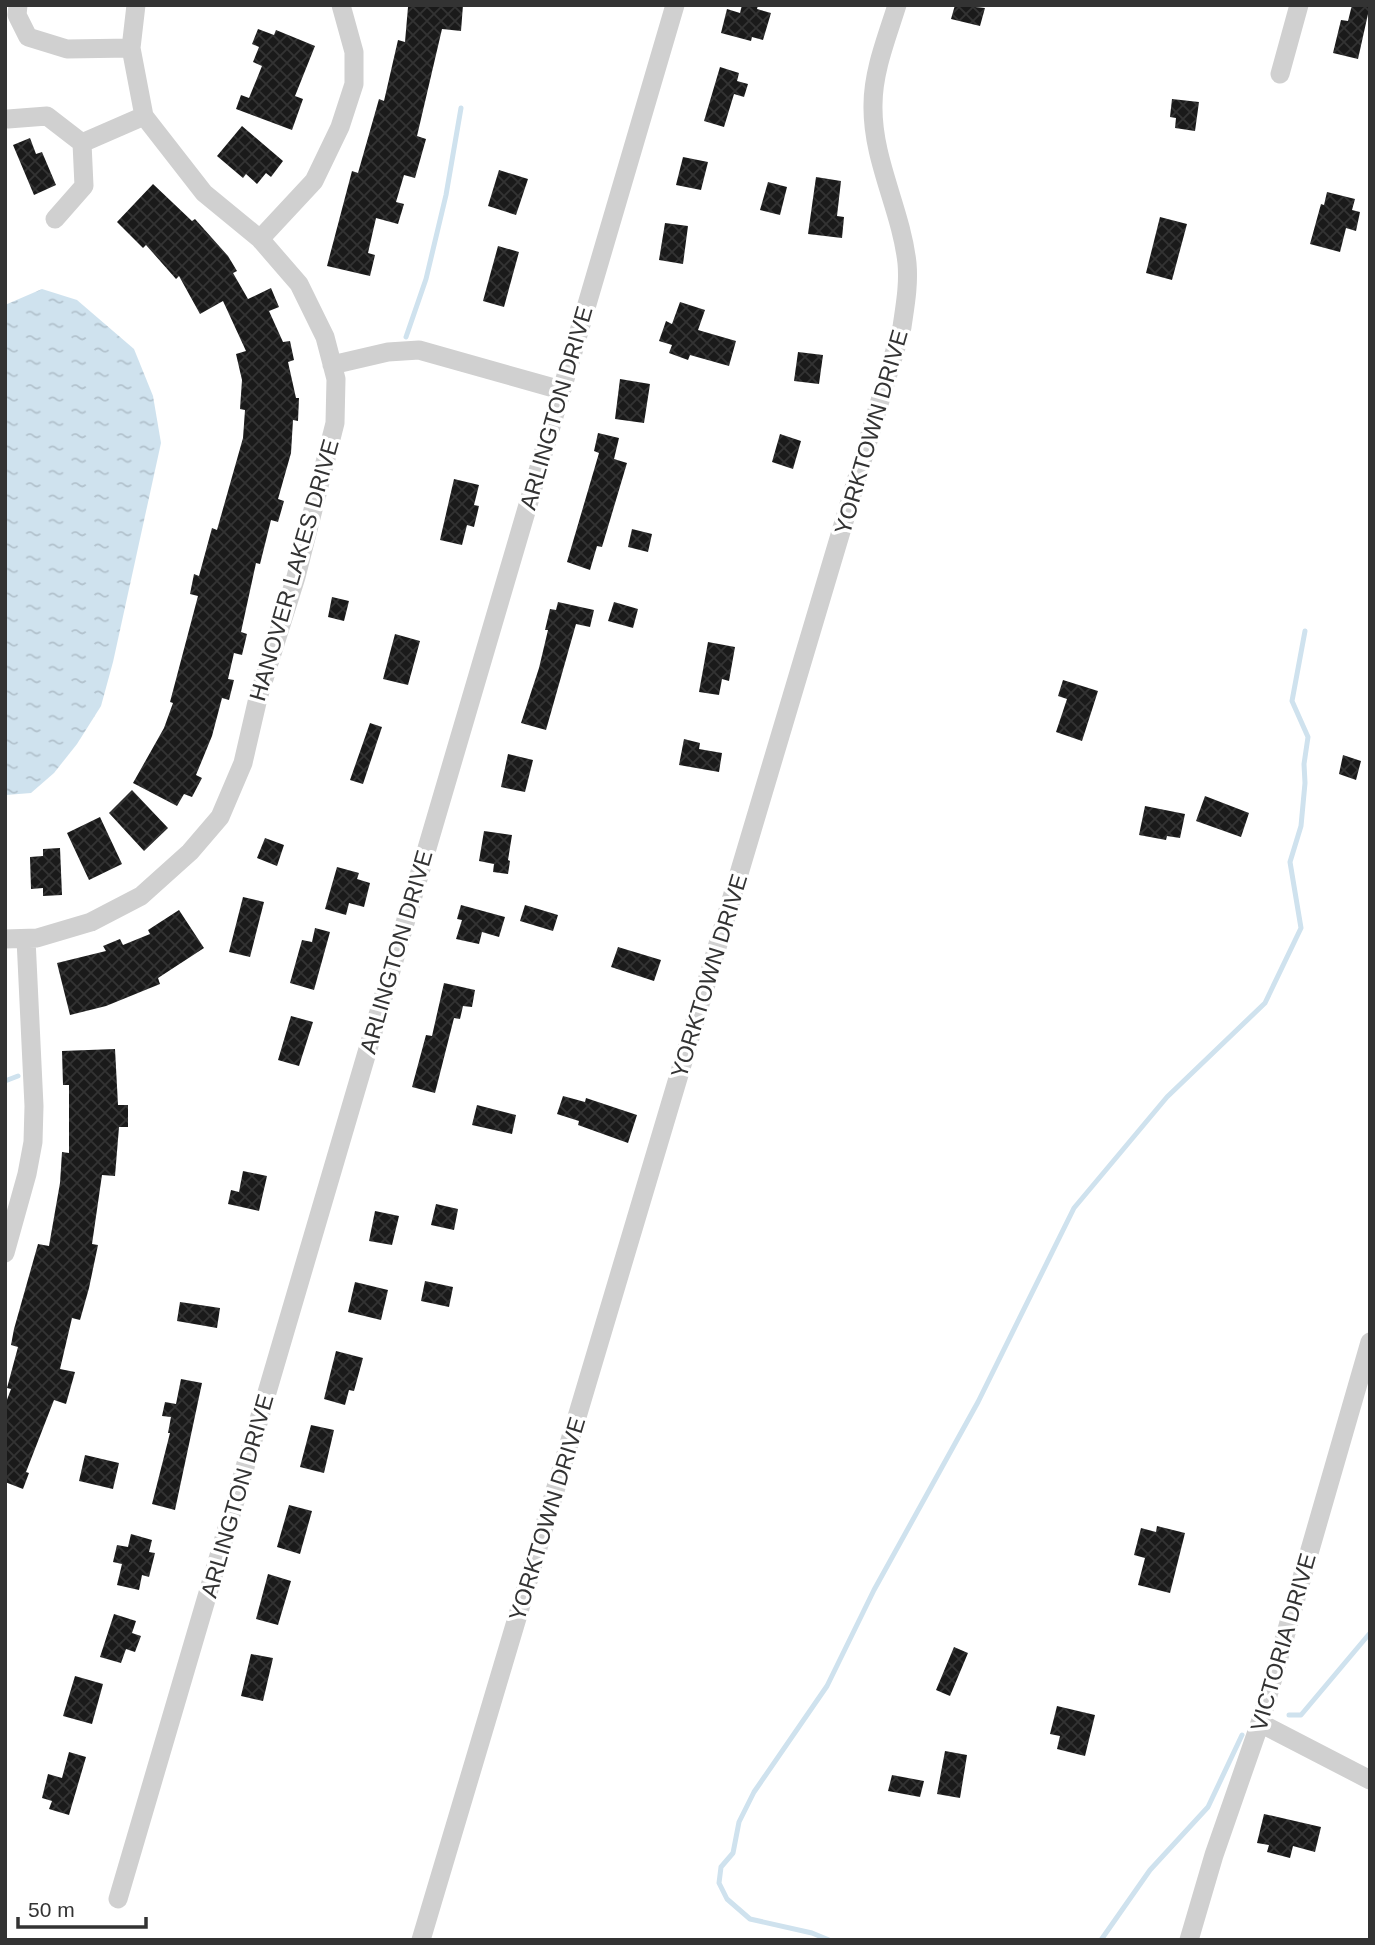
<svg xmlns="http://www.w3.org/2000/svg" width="1375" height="1945" font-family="Arial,sans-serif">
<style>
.water{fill:url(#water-ripples)}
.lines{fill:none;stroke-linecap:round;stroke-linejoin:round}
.stream{stroke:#cfe2ee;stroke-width:5}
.building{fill:url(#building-cross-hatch)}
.minor{stroke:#d0d0d0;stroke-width:19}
.labels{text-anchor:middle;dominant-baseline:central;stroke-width:7;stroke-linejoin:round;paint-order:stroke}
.street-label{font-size:23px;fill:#333;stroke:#fff}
</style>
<defs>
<pattern id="water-ripples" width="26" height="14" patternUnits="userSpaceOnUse" patternTransform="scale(1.75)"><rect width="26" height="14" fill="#cfe2ee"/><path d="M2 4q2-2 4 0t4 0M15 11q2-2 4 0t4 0" fill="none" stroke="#b2c2cd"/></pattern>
<pattern id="building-cross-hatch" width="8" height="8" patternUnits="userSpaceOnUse" patternTransform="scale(1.75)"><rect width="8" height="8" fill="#1a1a1a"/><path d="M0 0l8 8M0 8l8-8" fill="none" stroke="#333"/></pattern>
</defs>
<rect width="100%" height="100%" fill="#fff"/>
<path class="water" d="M42 289 77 300 134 349 153 396 161 443 113 662 101 706 77 744 54 773 31 793 6 795 5 305Z"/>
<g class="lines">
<path class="stream" d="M406 337 426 279 446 195 461 108
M5 1081 18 1076
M1289 1715H1301L1370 1633
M829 1940 812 1933 750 1919 727 1899 719 1883 721 1867 733 1853 739 1822 754 1792 827 1686 874 1590 978 1402 1074 1208 1167 1097 1265 1003 1301 928 1290 862 1301 826 1305 783 1304 764 1308 737 1292 701 1305 631
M1101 1940 1150 1870 1208 1807 1242 1735"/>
</g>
<path class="building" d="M414 5H463L461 31 442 29 417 136 426 139 415 178 404 175 396 202 404 204 398 224 376 218 368 253 375 255 370 276 327 266 352 171 358 173 379 99 384 101 398 40 405 42 408 7H414Z
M742 5H758L757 9 771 13 763 40 752 37 751 41 721 33 727 9 740 13Z
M955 5 985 8 980 26 951 19Z
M1352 5H1370L1358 59 1333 53 1341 20 1348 21Z
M258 29 274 35 276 30 315 46 295 96 303 99 292 130 236 109 241 95 249 98 262 66 253 62 259 47 252 44Z
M720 67 739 73 737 81 748 84 744 97 734 94 724 127 704 121Z
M1172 99 1199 102 1195 131 1175 128 1176 118 1170 117Z
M242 126 283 161 271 177 266 173 257 184 246 174 243 178 217 156Z
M30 138 36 154 42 152 56 185 34 195 13 145Z
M683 157 708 162 701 190 676 185Z
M499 170 528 179 516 215 488 206Z
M816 177 841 181 837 216 844 217 842 238 808 234Z
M768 182 787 187 780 215 760 210Z
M153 184 192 221 195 219 228 256 237 271 233 273 248 299 271 288 279 307 269 311 283 342 290 341 294 360 288 362 296 398H299L298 421 293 420 291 453 278 499 284 501 278 522 271 520 260 564 256 563 241 632 247 634 242 655 234 653 228 679 234 680 229 700 222 698 212 736 196 775 202 778 192 797 184 794 177 806 133 783 164 728 173 703 170 702 198 596 190 594 194 574 199 576 212 528 217 530 243 438 245 410 240 409 242 380 236 354 246 351 223 301 200 314 179 276 176 279 146 245 143 248 117 222Z
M1327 192 1355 199 1352 210 1360 212 1356 231 1346 228 1340 252 1310 244 1321 204 1324 205Z
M1160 217 1187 224 1172 280 1146 273Z
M665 223 688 226 683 264 659 260Z
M498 246 519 252 504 307 483 301Z
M680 302 705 310 698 330 736 341 729 366 690 355 688 360 669 353 672 345 659 341 666 321 672 324Z
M798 352 823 355 819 384 794 381Z
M620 379 650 384 644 423 615 419Z
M598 433 619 438 614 459 627 463 602 547 597 546 590 570 567 562 599 453 594 451Z
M780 434 801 441 793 469 772 462Z
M454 479 479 485 474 505 479 506 474 527 467 525 462 545 440 540Z
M632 529 652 534 648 552 628 547Z
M332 597 349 601 344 621 328 617Z
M558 602 594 610 590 627 576 624 546 730 521 723 539 668 548 630H545L550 609 556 610Z
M614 602 638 609 633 628 608 621Z
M395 634 420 641 408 685 383 679Z
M708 642 735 647 729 681 722 679 719 695 699 692Z
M1063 680 1098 691 1082 741 1056 732 1067 699 1058 696Z
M370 723 382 727 363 784 350 780Z
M684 739 700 743 699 749 722 753 719 772 679 765Z
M508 754 533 760 525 792 501 787Z
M1343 755 1361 761 1356 780 1339 774Z
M132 790 168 828 144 851 109 813Z
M1205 796 1249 813 1241 837 1196 821Z
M1145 806 1185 814 1180 838 1167 836 1166 840 1139 835Z
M100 817 122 864 89 880 67 833Z
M484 831 512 835 508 860 510 861 508 874 493 872 494 864 479 861Z
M265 838 284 845 277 866 257 858Z
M60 848 62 895 43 896V888L31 889 30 857 43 856V849Z
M337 867 359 873 357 879 370 883 364 907 349 903 346 915 325 909Z
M243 897 264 902 250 957 229 952Z
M461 905 505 917 499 937 482 932 479 944 456 939 462 920 457 919Z
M525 905 558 915 553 931 520 921Z
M179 910 204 948 158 978 160 984 106 1006 70 1015 57 963 106 951 103 946 120 939 123 945 150 934 148 930Z
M315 928 330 932 314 990 290 983 302 940 312 942Z
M618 947 661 960 654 981 611 967Z
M444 983 475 990 472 1007 463 1006 460 1019 454 1018 435 1093 412 1087 426 1035 432 1036Z
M291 1016 313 1022 299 1066 278 1060Z
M115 1049 118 1105H128V1127H119L115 1176 102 1175 92 1244 98 1245 89 1288 80 1320 72 1318 60 1369 75 1372 66 1404 54 1400 26 1472 29 1473 23 1489 5 1482V1405L11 1389 7 1388 18 1347 11 1345 14 1329 38 1244 49 1246 60 1183 62 1152 69 1153V1085H63L62 1051Z
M563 1096 585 1102 586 1098 637 1115 628 1143 578 1125 579 1121 557 1114Z
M477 1105 516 1115 512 1134 472 1125Z
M243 1171 267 1176 259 1211 228 1204 231 1190 239 1192Z
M436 1204 458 1209 454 1230 431 1225Z
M375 1211 399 1216 392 1245 369 1241Z
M425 1281 453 1287 449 1307 421 1301Z
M355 1282 388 1290 381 1320 348 1312Z
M180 1302 220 1308 217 1328 177 1321Z
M336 1351 363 1358 354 1391 349 1390 345 1405 324 1399Z
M181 1379 202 1383 175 1510 152 1504 170 1433H168L171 1417 162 1416 165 1402 176 1404Z
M311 1425 334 1430 324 1473 300 1467Z
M85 1455 119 1463 113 1489 79 1481Z
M289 1505 312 1511 300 1554 277 1547Z
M1157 1526 1185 1533 1170 1593 1138 1585 1145 1558 1134 1555 1141 1528 1156 1532Z
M131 1534 152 1540 149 1552 155 1553 149 1577 142 1575 139 1590 117 1585 122 1564 113 1562 117 1545 128 1547Z
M268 1574 291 1581 278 1625 256 1619Z
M114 1614 136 1621 132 1633 141 1636 135 1652 126 1649 121 1663 100 1657Z
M954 1647 968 1653 950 1696 936 1690Z
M251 1654 273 1658 263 1701 241 1696Z
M75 1676 103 1684 92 1724 63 1716Z
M1057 1706 1095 1715 1085 1756 1057 1749 1060 1736 1050 1734Z
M945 1751 967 1755 960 1798 937 1794Z
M69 1752 86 1757 69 1815 49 1809 52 1801 42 1798 48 1774 62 1778Z
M892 1775 924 1781 920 1797 888 1791Z
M1264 1814 1321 1827 1315 1852 1293 1846 1290 1858 1267 1852 1269 1845 1257 1843Z"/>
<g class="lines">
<path class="minor" d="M18 5 17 15 28 37 67 49 131 48
M1280 74 1299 5
M8 119 47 116 82 143 144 116
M55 219 84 186 82 143
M260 239 314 181 340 127 354 84V52L341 5
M332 365 388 352 419 350 561 390
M5 939 37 938 91 922 141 896 190 852 220 817 243 763 258 698 296 577 335 423 336 379 325 337 299 284 260 239 204 193 144 116 131 48 136 5
M5 1253 27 1174 33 1142 34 1106 26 939
M1260 1723 1370 1780
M118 1899 675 5
M421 1940 902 327C905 306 909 285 907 263 901 209 872 160 873 105 873 71 887 37 897 5
M1189 1940 1214 1855 1260 1723 1370 1342"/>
</g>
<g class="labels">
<g class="street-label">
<text transform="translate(556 408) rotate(-74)">ARLINGTON DRIVE</text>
<text transform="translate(871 432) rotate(-74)">YORKTOWN DRIVE</text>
<text transform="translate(294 570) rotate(-74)">HANOVER LAKES DRIVE</text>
<text transform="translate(396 952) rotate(-74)">ARLINGTON DRIVE</text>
<text transform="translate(709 976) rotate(-73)">YORKTOWN DRIVE</text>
<text transform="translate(237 1496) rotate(-74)">ARLINGTON DRIVE</text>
<text transform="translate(547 1519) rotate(-73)">YORKTOWN DRIVE</text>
<text transform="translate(1283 1642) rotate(-74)">VICTORIA DRIVE</text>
</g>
</g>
<rect width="1375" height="1945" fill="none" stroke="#333333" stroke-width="14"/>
<path d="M18 1917v10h128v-10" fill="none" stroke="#333333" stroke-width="3.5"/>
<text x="28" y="1917" font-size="21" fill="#333333" stroke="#ffffff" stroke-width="5" paint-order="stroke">50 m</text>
</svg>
